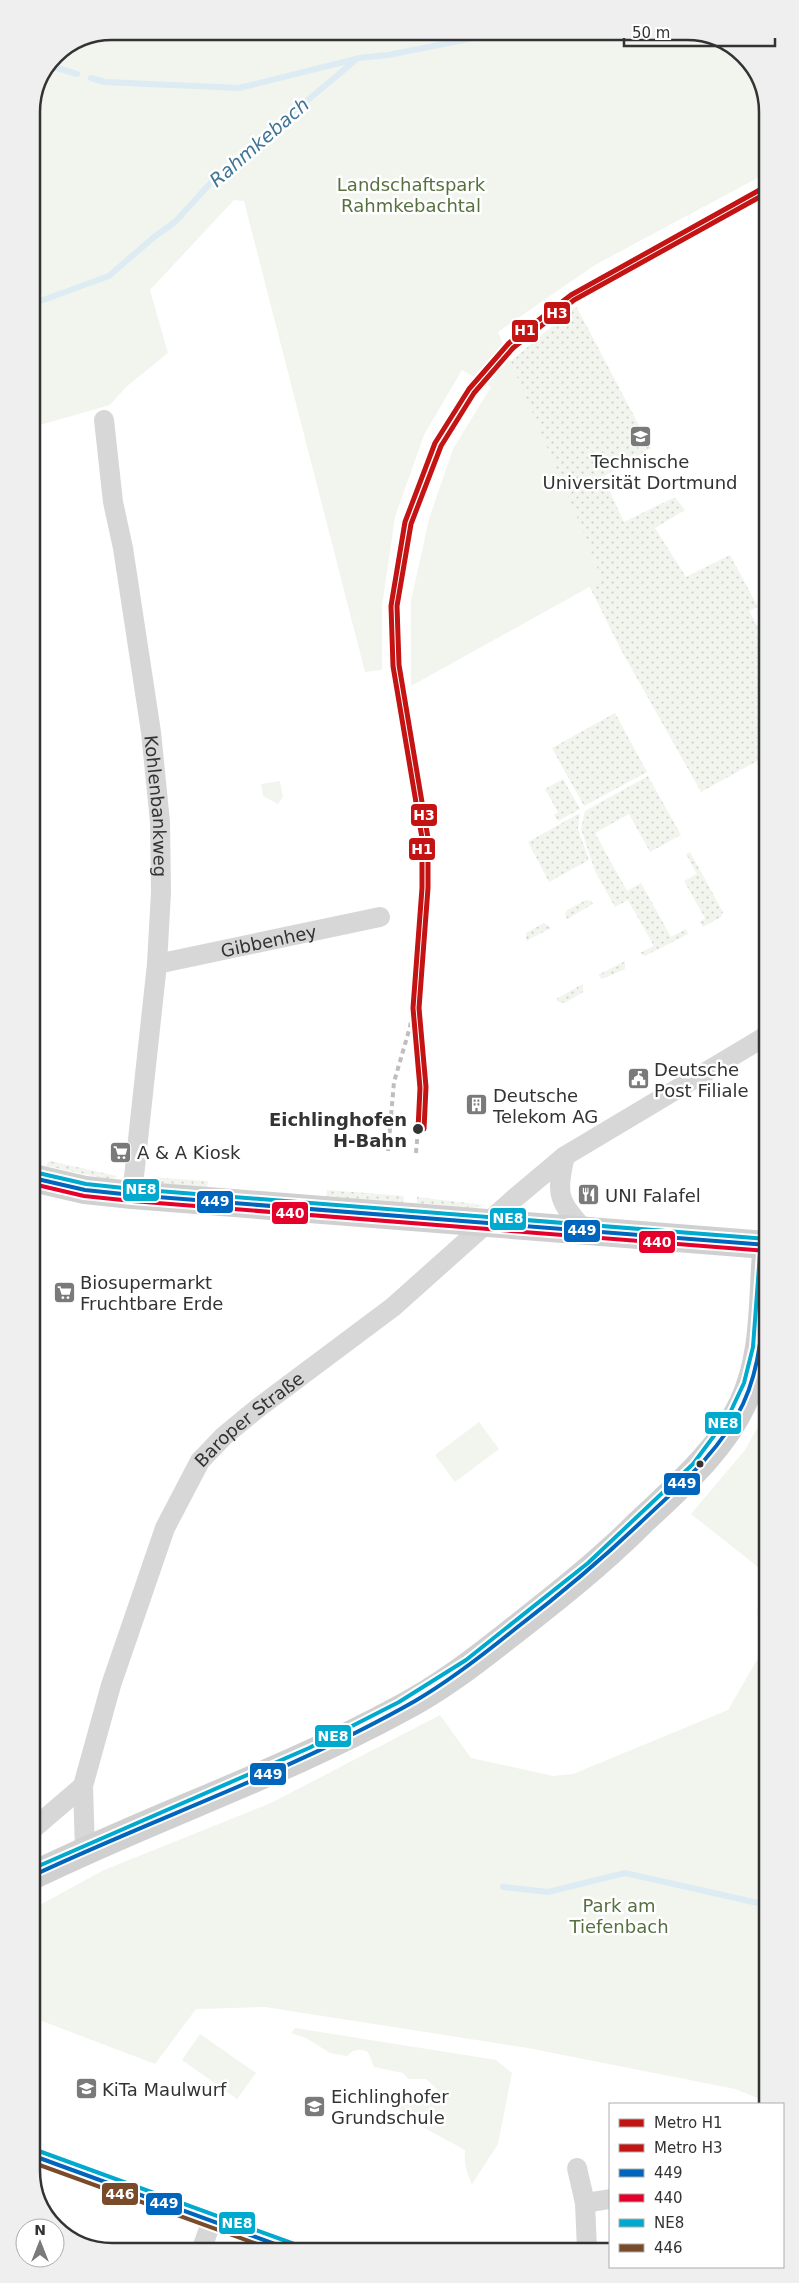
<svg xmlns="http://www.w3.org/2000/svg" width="799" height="2283" font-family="'DejaVu Sans',sans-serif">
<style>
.grass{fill:url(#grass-dots)}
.green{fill:#f1f5ed}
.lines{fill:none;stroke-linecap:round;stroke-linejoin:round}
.stream{stroke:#ddebf3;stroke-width:6}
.minor{stroke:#d7d7d7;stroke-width:20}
.secondary{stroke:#d0d0d0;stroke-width:28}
.rail{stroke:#bebebe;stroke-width:4;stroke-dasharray:5 4;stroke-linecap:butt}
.bus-1-casing{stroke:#fff;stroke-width:8}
.bus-2-casing{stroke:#fff;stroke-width:8}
.bus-3-casing{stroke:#fff;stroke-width:8}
.bus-4-casing{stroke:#fff;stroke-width:8}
.bus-1{stroke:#0065bd;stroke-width:4}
.bus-2{stroke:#e4002b;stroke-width:4}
.bus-3{stroke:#00a9ce;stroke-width:4}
.bus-4{stroke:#7a4b2a;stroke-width:4}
.metro-1-casing{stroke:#fff;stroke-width:9}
.metro-2-casing{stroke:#fff;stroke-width:9}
.metro-1{stroke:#c31313;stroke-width:5}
.metro-2{stroke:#c31313;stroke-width:5}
.stop-dot{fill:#333;stroke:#fff;stroke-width:2}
.labels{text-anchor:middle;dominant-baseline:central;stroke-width:5;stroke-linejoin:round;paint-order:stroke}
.park-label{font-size:18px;fill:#56703f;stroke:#fff}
.poi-label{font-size:18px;fill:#333;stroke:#fff;text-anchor:start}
.street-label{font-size:18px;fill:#333;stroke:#fff}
.stop-label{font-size:18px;font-weight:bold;fill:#333;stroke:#fff;text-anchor:end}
.water-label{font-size:19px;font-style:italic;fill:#3f7597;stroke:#fff}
.rim{fill:none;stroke:#333;stroke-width:2.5}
.line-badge{stroke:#fff;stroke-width:2}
.badge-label{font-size:14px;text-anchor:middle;font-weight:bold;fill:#fff}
</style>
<defs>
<pattern id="grass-dots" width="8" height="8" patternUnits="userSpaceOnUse" patternTransform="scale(1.25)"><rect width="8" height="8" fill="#f1f5ed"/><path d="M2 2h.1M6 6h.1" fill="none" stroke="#cfd2cc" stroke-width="1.8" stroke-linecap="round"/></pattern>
</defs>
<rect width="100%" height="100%" fill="#fff"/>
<path class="grass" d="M576 306 651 448 603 477 624 522 675 497 685 510 655 528 686 577 730 555 758 607 749 611 766 641V756L701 792 620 648 562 531 499 371Z
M615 713 647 772 584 806 552 748Z
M648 776 681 835 650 852 629 814 595 833 627 891 641 883 671 937 686 929 688 934 645 956 640 953 654 946 628 900 615 907 595 871 581 829 585 811Z
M563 779 580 809 558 821 554 815 558 812 545 789Z
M580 813 578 829 589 860 549 882 528 842Z
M690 852 723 912 721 917 703 927 700 922 705 918 684 881 697 874 686 854Z
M586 900 591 901 593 904 567 919 565 914 567 910Z
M544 923 551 928 526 941V933Z
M625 961V969L602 979 598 975Z
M583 984V992L565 1003 558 1002 556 999Z
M50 1161 117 1176 115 1178 107 1179 46 1166 47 1163Z
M149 1177 208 1181 207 1188C194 1187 157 1187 149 1177Z
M327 1190 404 1196 403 1203 326 1198Z
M417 1197 484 1205 471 1209 417 1205Z"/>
<path class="green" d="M112 31H693L740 51 765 91V174L595 265 498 332 583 531 602 580 411 686V601L429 519 453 449 491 387 462 370 424 435 395 517 382 606V670L365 672 244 201 234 200 150 290 168 353 126 387 110 405 40 425 32 432 31 107 55 55Z
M280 781 283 797 278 804 263 796 261 784Z
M767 1410V1574L691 1514 745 1450Z
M479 1422 499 1449 455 1482 435 1455Z
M767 1599 768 2102 735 2089 528 2048 265 2007 196 2009 155 2064 34 2018V1908L104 1870 271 1803 440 1715 471 1758 553 1776 573 1774 728 1710 761 1653 757 1610Z
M295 2028 496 2060 512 2073 498 2144 472 2184C466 2172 464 2163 465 2150 441 2136 417 2127 397 2107L408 2095 435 2099 437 2089 426 2079H408L403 2073 374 2067 368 2052C359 2048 354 2049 347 2056L330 2053 306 2038 291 2033Z
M200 2034 256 2073 237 2099 182 2060Z"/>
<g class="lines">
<path class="stream" d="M50 66 77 74
M91 78 105 82 239 88 356 59
M32 304 109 276 154 237 175 222 217 176 358 58 388 55 510 31
M503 1887 548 1892 625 1873 767 1905"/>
<g class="minor">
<path id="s1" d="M104 420 113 502 123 548 151 732 160 822 161 892 157 964 132 1195"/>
<path id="s2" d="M157 964 380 917"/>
<path d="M565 1156C555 1196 559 1201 585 1231"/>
<path d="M34 1828 83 1786"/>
<path id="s3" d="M85 1850 83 1786 111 1685 165 1528 200 1461 224 1436 258 1408 393 1307 515 1198 565 1156 766 1036"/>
<path d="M34 2156 295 2251"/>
<path d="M577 2168 585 2203 587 2249"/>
<path d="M585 2203 610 2199"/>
<path d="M201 2251 212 2220"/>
</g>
<path class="secondary" d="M33 1178 85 1190 132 1195 766 1245
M34 1875C155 1816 283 1773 402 1708 440 1688 474 1662 507 1636 553 1600 599 1564 640 1523 677 1488 721 1451 743 1403 765 1356 762 1303 766 1253"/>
<path class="rail" d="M388 1151 394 1082 410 1027 413 1008
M416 1153 418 1129"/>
<defs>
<path id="bus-1" d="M33 1178 85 1190 132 1195 766 1245
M34 1875C160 1816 294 1770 415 1701 451 1680 483 1655 515 1629 558 1596 600 1561 640 1523 678 1487 720 1452 743 1404 765 1357 763 1303 766 1253
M34 2156 294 2251"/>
<path id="bus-2" d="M33 1184 84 1196 132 1201 766 1251"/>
<path id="bus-3" d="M34 1172 86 1184 133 1189 766 1239
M34 1868 309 1748 399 1702 466 1660 588 1563 693 1464 728 1417 744 1383 753 1347 760 1253
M36 2150 297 2245"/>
<path id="bus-4" d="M34 2163 276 2251"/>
</defs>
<use href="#bus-1" class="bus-1-casing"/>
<use href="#bus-2" class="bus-2-casing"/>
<use href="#bus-3" class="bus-3-casing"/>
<use href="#bus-4" class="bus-4-casing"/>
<use href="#bus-1" class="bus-1"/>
<use href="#bus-2" class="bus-2"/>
<use href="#bus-3" class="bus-3"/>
<use href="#bus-4" class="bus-4"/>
<defs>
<path id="metro-1" d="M418 1129 420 1088 413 1008 422 888V838L393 666 391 606 405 522 435 443 469 389 509 343 571 295 765 187"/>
<path id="metro-2" d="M424 1129 426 1087 419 1008 428 888V838L399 665 397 606 411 524 441 446 474 393 513 348 574 300 765 194"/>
</defs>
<use href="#metro-1" class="metro-1-casing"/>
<use href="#metro-2" class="metro-2-casing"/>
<use href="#metro-1" class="metro-1"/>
<use href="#metro-2" class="metro-2"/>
</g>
<defs>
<symbol id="university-square" viewBox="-11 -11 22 22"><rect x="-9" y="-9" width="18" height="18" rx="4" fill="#7a7a7a" stroke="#fff"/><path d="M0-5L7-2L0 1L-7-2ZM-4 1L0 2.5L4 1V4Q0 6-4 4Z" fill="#fff"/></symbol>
<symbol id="civic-square" viewBox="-11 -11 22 22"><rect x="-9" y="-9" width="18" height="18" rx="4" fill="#7a7a7a" stroke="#fff"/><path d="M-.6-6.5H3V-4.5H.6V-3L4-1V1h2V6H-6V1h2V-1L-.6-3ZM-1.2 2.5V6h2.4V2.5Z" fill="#fff"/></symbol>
<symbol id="building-square" viewBox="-11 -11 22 22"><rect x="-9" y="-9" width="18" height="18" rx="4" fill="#7a7a7a" stroke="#fff"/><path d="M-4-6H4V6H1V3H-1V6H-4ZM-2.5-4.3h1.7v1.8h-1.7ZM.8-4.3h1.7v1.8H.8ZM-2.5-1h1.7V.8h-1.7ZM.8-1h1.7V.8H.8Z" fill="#fff"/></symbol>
<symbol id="supermarket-square" viewBox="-11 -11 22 22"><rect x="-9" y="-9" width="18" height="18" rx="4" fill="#7a7a7a" stroke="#fff"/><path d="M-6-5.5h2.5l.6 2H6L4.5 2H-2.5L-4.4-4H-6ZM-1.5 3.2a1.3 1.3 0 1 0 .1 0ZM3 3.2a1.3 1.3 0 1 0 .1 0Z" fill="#fff"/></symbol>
<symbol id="restaurant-square" viewBox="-11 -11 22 22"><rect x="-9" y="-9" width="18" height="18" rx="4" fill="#7a7a7a" stroke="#fff"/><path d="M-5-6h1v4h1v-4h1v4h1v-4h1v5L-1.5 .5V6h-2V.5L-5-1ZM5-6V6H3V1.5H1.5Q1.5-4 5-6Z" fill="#fff"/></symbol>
<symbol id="school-square" viewBox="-11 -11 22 22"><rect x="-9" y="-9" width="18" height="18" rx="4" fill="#7a7a7a" stroke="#fff"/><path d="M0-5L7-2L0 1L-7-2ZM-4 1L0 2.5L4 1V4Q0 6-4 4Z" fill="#fff"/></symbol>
</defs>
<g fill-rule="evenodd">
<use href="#university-square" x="628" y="424" width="25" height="25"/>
<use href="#civic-square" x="626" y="1066" width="25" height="25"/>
<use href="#building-square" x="464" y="1092" width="25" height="25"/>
<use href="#supermarket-square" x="108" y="1140" width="25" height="25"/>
<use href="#restaurant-square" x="576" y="1182" width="25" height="25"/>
<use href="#supermarket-square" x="52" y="1280" width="25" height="25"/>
<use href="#school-square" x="74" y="2076" width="25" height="25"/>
<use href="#school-square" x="302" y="2094" width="25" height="25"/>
</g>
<g class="stop-dot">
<circle cx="418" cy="1129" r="6"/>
<circle cx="700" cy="1464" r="4.5"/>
</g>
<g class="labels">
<g class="park-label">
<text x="411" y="184">Landschaftspark<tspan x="411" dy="21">Rahmkebachtal</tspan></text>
<text x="619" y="1905">Park am<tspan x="619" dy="21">Tiefenbach</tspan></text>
</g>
<g class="poi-label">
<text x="640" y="461" text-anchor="middle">Technische<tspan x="640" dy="21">Universität Dortmund</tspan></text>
<text x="654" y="1069">Deutsche<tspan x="654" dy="21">Post Filiale</tspan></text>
<text x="493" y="1095">Deutsche<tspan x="493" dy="21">Telekom AG</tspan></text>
<text x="137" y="1152">A &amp; A Kiosk</text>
<text x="605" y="1195">UNI Falafel</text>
<text x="80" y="1282">Biosupermarkt<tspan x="80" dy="21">Fruchtbare Erde</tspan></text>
<text x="102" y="2089">KiTa Maulwurf</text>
<text x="331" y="2096">Eichlinghofer<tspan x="331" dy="21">Grundschule</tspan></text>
</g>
<g class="street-label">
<text stroke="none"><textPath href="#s1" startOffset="390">Kohlenbankweg</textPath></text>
<text stroke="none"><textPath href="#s2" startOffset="114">Gibbenhey</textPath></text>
<text stroke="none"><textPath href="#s3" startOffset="475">Baroper Straße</textPath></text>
</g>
<g class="stop-label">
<text x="407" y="1119">Eichlinghofen<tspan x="407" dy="21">H-Bahn</tspan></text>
</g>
<g class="water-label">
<text transform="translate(259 142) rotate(-41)">Rahmkebach</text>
</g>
</g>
<path d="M0 0H799V2283H0ZM112 40H687A72 72 0 0 1 759 112V2171A72 72 0 0 1 687 2243H112A72 72 0 0 1 40 2171V112A72 72 0 0 1 112 40Z" fill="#efefef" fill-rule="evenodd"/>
<path class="rim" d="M112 40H687A72 72 0 0 1 759 112V2171A72 72 0 0 1 687 2243H112A72 72 0 0 1 40 2171V112A72 72 0 0 1 112 40Z"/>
<g class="line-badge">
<rect x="543" y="301" width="28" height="24" rx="5" fill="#c31313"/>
<rect x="511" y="319" width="28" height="24" rx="5" fill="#c31313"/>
<rect x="410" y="803" width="28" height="24" rx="5" fill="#c31313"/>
<rect x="408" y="837" width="28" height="24" rx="5" fill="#c31313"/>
<rect x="122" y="1178" width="38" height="24" rx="5" fill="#00a9ce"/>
<rect x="196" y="1190" width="38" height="24" rx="5" fill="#0065bd"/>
<rect x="271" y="1201" width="38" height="24" rx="5" fill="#e4002b"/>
<rect x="489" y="1207" width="38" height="24" rx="5" fill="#00a9ce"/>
<rect x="563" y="1219" width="38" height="24" rx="5" fill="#0065bd"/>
<rect x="638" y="1230" width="38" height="24" rx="5" fill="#e4002b"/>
<rect x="704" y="1411" width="38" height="24" rx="5" fill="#00a9ce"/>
<rect x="663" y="1472" width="38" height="24" rx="5" fill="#0065bd"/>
<rect x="314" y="1724" width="38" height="24" rx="5" fill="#00a9ce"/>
<rect x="249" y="1762" width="38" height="24" rx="5" fill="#0065bd"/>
<rect x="101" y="2182" width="38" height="24" rx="5" fill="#7a4b2a"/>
<rect x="145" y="2192" width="38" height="24" rx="5" fill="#0065bd"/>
<rect x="218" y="2211" width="38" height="24" rx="5" fill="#00a9ce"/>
</g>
<g class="badge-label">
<text x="557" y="318">H3</text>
<text x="525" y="335">H1</text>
<text x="424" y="820">H3</text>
<text x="422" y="854">H1</text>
<text x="141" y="1194">NE8</text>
<text x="215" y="1206">449</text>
<text x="290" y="1218">440</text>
<text x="508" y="1223">NE8</text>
<text x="582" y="1235">449</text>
<text x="657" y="1247">440</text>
<text x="723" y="1428">NE8</text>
<text x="682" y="1488">449</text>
<text x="333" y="1741">NE8</text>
<text x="268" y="1779">449</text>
<text x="120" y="2199">446</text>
<text x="164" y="2208">449</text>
<text x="237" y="2228">NE8</text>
</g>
<rect x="609" y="2103" width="175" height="165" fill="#ffffff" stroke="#adadad"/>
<rect x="619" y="2119" width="25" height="8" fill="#c31313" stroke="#adadad"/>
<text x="654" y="2128" font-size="15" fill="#333333">Metro H1</text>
<rect x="619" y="2144" width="25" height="8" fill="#c31313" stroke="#adadad"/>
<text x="654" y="2153" font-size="15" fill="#333333">Metro H3</text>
<rect x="619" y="2169" width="25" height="8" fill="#0065bd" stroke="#adadad"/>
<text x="654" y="2178" font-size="15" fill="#333333">449</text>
<rect x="619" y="2194" width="25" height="8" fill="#e4002b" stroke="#adadad"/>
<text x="654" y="2203" font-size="15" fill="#333333">440</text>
<rect x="619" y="2219" width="25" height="8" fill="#00a9ce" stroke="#adadad"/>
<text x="654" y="2228" font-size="15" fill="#333333">NE8</text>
<rect x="619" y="2244" width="25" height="8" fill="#7a4b2a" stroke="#adadad"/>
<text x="654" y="2253" font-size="15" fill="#333333">446</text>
<g transform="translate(40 2243)"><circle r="24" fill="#ffffff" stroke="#adadad"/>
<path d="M0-4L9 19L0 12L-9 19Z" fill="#7a7a7a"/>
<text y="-8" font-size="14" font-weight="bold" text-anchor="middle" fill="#333333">N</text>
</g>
<path d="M624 38v8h151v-8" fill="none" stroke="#333333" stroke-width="2.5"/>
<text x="632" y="38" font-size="15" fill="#333333" stroke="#ffffff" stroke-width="4" paint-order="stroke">50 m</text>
</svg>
